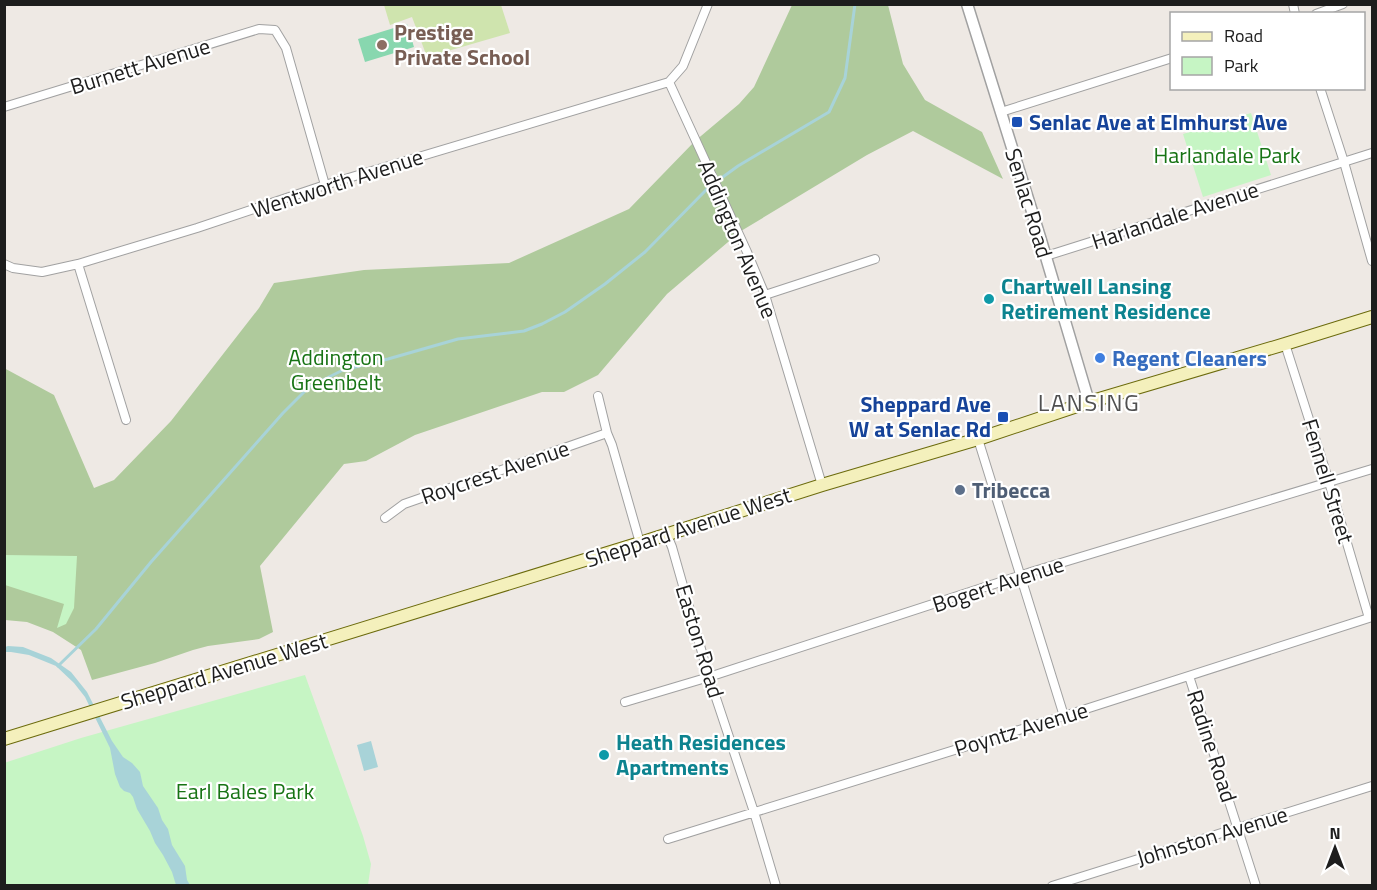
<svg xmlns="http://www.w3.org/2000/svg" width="1377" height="890" font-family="'Titillium Web',sans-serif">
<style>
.grass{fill:#cfe4ae}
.forest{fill:#afca9c}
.park{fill:#c6f5c4}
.pitch{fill:#88d7af}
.water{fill:#a8d3d8}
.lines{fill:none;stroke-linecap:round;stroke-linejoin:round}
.stream{stroke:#a8d3d8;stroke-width:3}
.minor-casing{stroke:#a1a1a1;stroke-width:10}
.tertiary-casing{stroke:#a1a1a1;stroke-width:13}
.secondary-casing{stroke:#6c6b0d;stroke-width:14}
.minor{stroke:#fff;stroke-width:8}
.tertiary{stroke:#fff;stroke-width:10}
.secondary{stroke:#f4f0bc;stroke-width:12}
.education-dot{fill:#8d6e63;stroke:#fff;stroke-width:2}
.transit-dot{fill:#1a4fb4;stroke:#fff;stroke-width:2}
.culture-dot{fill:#0f9aa8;stroke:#fff;stroke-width:2}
.shop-dot{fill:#3f7fe0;stroke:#fff;stroke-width:2}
.service-dot{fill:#5c6f8a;stroke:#fff;stroke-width:2}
.labels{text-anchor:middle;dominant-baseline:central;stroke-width:4.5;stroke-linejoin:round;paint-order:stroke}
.education-label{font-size:22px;font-weight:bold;fill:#785e54;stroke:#fff;text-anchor:start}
.street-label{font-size:22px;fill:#1d1d1d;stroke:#fff}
.transit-label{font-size:22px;font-weight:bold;fill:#164399;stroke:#fff;text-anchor:start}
.park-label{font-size:22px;fill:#177314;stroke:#fff}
.culture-label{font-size:22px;font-weight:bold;fill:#0d838f;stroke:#fff;text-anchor:start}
.shop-label{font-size:22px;font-weight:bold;fill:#366cbe;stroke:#fff;text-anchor:start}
.service-label{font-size:22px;font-weight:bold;fill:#4e5e75;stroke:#fff;text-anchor:start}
.neighbourhood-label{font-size:24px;letter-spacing:1.5px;fill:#505050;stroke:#fff}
</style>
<rect width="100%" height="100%" fill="#eee9e4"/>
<path class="grass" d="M384 5H501L510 33 427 57 412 17 390 25Z"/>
<path class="forest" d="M792 5H888L903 64 925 100 982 132 1003 179 913 131 867 155 741 231 667 294 598 375 564 392H542L415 435 366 461 344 464 260 566 273 632 259 639 208 646 193 650 155 663 92 680 81 650 53 632 27 622 5 620 4 368 54 395 94 488 114 480 171 421 259 308 274 283 364 270 509 263 629 209 695 141 739 104 754 87Z"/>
<path class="park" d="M1251 113 1271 175 1203 197 1183 134Z
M5 555 77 556 74 608 66 624 57 628 64 604 5 585Z
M305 675 363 836 371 864 368 885H5L4 763 81 738Z"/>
<path class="pitch" d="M407 24 414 47 365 62 358 39Z"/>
<path class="water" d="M8 646 23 647 51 658 71 672 87 692 112 741 123 757 132 763 140 772 143 786 158 808 162 820 168 829 172 845 185 866 187 880 190 885H176L172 872 163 855 155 843 150 831 137 809 133 797 130 793 124 791 120 787 115 774 110 748 85 697 74 683 56 666 29 655 11 652H5V647Z
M371 741 378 767 364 771 357 745Z"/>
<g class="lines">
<path class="stream" d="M58 666 96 629 151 562 283 413 309 387 343 370 388 359 458 339 524 331 542 324 565 312 605 284 645 252 709 187 738 166 829 112 845 78 855 4"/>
<defs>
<path id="minor" d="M1293 4 1295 14
M1316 14 1343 4
M669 82 747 252 765 295 822 485
M669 82 683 66 708 4
M1320 88 1344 162 1372 261
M4 107 259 29 275 30 286 48 325 185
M1001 112 1172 58
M1046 256 1372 153
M4 264 13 268 42 272 78 264 197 228 325 185 669 82
M78 264 126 420
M765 295 875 259
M1285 344 1329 482 1369 618
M598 396 607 433 612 445 640 543
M978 439 1064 716
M385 518 404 504 607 433
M667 535 672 547 709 677 754 812 776 886
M1189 676 1256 886
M625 702 709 677 1031 572 1372 469
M668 839 1064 716 1372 617
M1052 886 1372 786"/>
<path id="tertiary" d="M967 4 1040 237 1089 402"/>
<path id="secondary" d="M4 739 640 543 822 485 978 439 1089 402 1285 344 1372 317"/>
</defs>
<use href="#minor" class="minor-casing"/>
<use href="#tertiary" class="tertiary-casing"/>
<use href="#secondary" class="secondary-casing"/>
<use href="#minor" class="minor"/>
<use href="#tertiary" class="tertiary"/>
<use href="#secondary" class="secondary"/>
</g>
<circle class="education-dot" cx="382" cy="45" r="6"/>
<g class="transit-dot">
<rect x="1011" y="116" width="12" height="12" rx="3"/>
<rect x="997" y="411" width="12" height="12" rx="3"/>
</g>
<g class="culture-dot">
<circle cx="989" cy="299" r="6"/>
<circle cx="604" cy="755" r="6"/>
</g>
<circle class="shop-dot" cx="1100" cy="358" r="6"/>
<circle class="service-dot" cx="960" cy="490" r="6"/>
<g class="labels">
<g class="education-label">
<text x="394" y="32">Prestige<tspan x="394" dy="25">Private School</tspan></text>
</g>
<g class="street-label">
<text transform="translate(140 66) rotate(-17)">Burnett Avenue</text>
<text transform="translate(337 183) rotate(-18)">Wentworth Avenue</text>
<text transform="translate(1029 203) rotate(73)">Senlac Road</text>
<text transform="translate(1175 215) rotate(-18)">Harlandale Avenue</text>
<text transform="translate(738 239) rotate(67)">Addington Avenue</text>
<text transform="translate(495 472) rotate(-19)">Roycrest Avenue</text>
<text transform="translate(1328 481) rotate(73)">Fennell Street</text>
<text transform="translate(688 527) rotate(-18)">Sheppard Avenue West</text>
<text transform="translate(998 584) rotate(-18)">Bogert Avenue</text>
<text transform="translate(700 641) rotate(73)">Easton Road</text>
<text transform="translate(224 671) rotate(-17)">Sheppard Avenue West</text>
<text transform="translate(1021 729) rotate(-17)">Poyntz Avenue</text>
<text transform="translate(1212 746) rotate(72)">Radine Road</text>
<text transform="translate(1212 836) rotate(-17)">Johnston Avenue</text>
</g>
<g class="transit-label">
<text x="1029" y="122">Senlac Ave at Elmhurst Ave</text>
<text x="991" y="404" text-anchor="end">Sheppard Ave<tspan x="991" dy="25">W at Senlac Rd</tspan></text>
</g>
<g class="park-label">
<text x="1227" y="155">Harlandale Park</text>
<text x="336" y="357">Addington<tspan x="336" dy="25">Greenbelt</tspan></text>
<text x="245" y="791">Earl Bales Park</text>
</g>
<g class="culture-label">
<text x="1001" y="286">Chartwell Lansing<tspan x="1001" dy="25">Retirement Residence</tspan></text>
<text x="616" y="742">Heath Residences<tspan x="616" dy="25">Apartments</tspan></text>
</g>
<g class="shop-label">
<text x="1112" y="358">Regent Cleaners</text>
</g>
<g class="service-label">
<text x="972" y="490">Tribecca</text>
</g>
<g class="neighbourhood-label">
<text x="1089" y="402">LANSING</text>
</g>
</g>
<rect width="1377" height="890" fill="none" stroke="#1d1d1d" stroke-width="12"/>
<rect x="1170" y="12" width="195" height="78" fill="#ffffff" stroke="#a5a5a5" stroke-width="1.5"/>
<rect x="1182" y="32" width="30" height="9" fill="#f4f0bc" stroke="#a5a5a5" stroke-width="1.5"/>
<text x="1224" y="42" font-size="18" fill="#1d1d1d">Road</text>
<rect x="1182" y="57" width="30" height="18" fill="#c6f5c4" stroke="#a5a5a5" stroke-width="1.5"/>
<text x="1224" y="72" font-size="18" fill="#1d1d1d">Park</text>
<g transform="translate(1335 848)" stroke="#ffffff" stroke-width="4.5" paint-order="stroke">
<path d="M0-4.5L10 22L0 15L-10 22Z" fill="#1d1d1d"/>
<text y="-9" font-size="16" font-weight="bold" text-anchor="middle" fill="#1d1d1d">N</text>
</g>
</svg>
